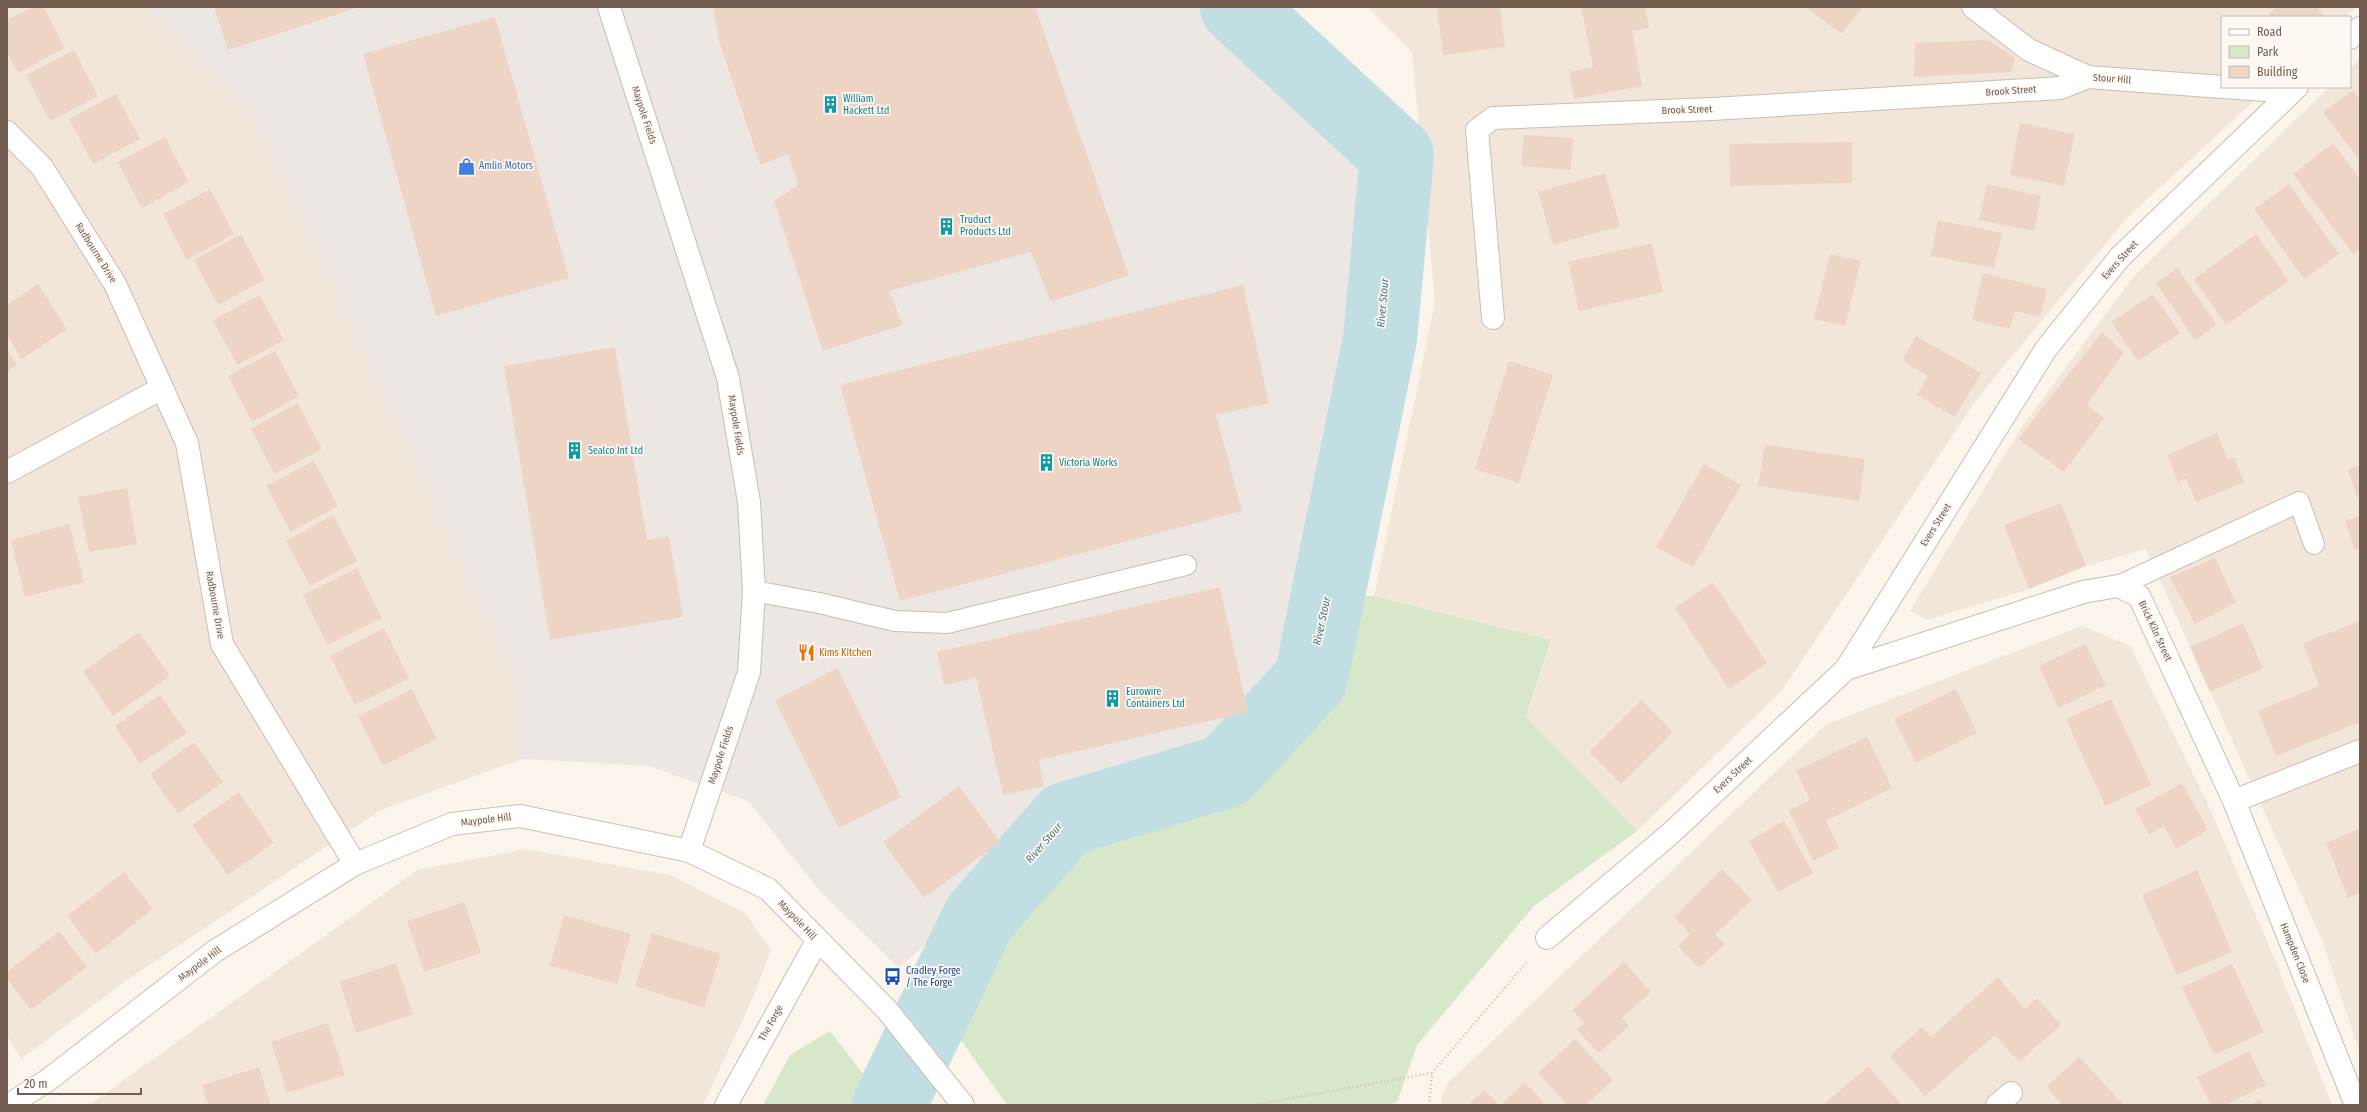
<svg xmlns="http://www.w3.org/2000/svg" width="2367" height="1112" font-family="'Fira Sans Condensed',sans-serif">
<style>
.residential{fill:#f2e6da}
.industrial{fill:#ece7e3}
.green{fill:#d7e7ca}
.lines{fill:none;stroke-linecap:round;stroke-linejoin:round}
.river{stroke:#c1dfe3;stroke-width:74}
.building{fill:#edd4c5}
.service-casing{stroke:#ccbcb1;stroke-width:22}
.minor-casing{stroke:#ccbcb1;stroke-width:24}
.tertiary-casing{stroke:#ccbcb1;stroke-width:24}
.secondary-casing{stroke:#d0beb2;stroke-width:24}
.path{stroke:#d3b7a8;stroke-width:2.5;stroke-dasharray:1 3;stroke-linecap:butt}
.service{stroke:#fff;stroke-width:20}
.minor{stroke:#fff;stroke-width:22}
.tertiary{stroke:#fff;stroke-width:22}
.secondary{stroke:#fff;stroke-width:22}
.labels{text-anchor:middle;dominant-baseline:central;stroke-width:3.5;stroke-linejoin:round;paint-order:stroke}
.street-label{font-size:10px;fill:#735c50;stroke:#fdf8f1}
.culture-label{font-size:10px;fill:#0d838f;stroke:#fdf8f1;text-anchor:start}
.shop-label{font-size:10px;fill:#366cbe;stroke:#fdf8f1;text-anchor:start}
.food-label{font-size:10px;fill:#c56008;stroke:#fdf8f1;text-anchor:start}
.transit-label{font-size:10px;fill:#164399;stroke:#fdf8f1;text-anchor:start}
.water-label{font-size:11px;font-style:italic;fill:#48767d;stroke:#fdf8f1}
</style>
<rect width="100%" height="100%" fill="#fbf4eb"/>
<path class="residential" d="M7 7H144L254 118 344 308 519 687 522 759 381 810 127 980 21 1059 7 1035Z
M1368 7H2357L2346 17H2222V87H2269L2127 218 1976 400 1783 689 1637 831 1526 716 1551 640 1374 596 1435 302 1412 52Z
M2360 59V1054L2322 940 2146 549 2086 566 2029 589 1927 620 1910 611 2021 428 2133 277 2329 87H2350V68Z
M2082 626 2130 646 2207 802 2276 962 2332 1105H1441V1100L1448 1083 1825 725Z
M526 849 670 875 745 913 771 950 751 1002 703 1105H89L417 870Z"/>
<path class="industrial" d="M144 7H1228L1268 48 1382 151 1378 334 1315 679 1228 772 1063 820 899 968 819 890 748 801 649 766 522 759 519 687 344 308 254 118Z"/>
<path class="green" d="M1329 596H1374L1551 640 1526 716 1637 831 1534 906 1417 1045 1397 1102 1389 1105H1007L948 1022 941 997 979 918 1066 819 1226 771 1311 679Z
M830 1031 887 1105H763L790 1055Z"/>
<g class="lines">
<path class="river" d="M889 1105 979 918 1066 819 1226 771 1311 679 1380 339 1397 155 1237 7"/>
</g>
<path class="building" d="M32 7H44L65 48 18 73 7 52V20Z
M214 7H360L228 50Z
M713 7H1035L1129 275 1051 302 1031 252 889 291 903 325 823 351 774 201 798 185 788 154 760 165 719 41Z
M1437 7H1500L1505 47 1443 55Z
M1581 7H1645L1649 28 1632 31 1642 86 1574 99 1569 72 1593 67Z
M1805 7H1862L1842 34Z
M2278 7H2318L2324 17H2272L2269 13Z
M495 17 569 278 436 316 363 54Z
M1988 40 2015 58 2011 72 1914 77 1915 43Z
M74 50 98 96 50 121 26 75Z
M2353 90 2360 99V161L2323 112Z
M116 94 140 139 93 164 69 119Z
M2020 123 2075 134 2064 186 2010 175Z
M1524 135 1573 138 1571 170 1521 166Z
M165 137 189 182 142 208 118 162Z
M1852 142V183L1730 186 1729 144Z
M2333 143 2360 179V249L2353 254 2293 174Z
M1605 173 1620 226 1553 245 1538 192Z
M1987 184 2041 196 2034 231 1979 220Z
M2289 184 2339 254 2304 279 2254 209Z
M210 189 234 234 187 260 163 214Z
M1938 220 2002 233 1994 268 1931 256Z
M241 234 265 280 218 305 194 260Z
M2256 234 2289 281 2226 325 2194 279Z
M1652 243 1663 292 1579 311 1568 262Z
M1830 254 1861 261 1845 326 1814 319Z
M2177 268 2217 325 2195 340 2156 283Z
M1983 273 2047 289 2040 317 2015 311 2010 329 1972 320Z
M38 284 67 329 22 359 7 335V305Z
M1243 285 1269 403 1216 415 1242 511 900 601 840 385Z
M2153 294 2180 333 2138 361 2111 322Z
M260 295 284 340 237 365 213 320Z
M2102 332 2124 352 2087 405 2104 418 2064 472 2018 439Z
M1916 336 1981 373 1955 417 1917 395 1928 376 1902 360Z
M615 347 647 540 669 536 683 617 550 640 504 366Z
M7 349 17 365 7 372Z
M275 351 299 396 252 422 228 376Z
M1509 361 1553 375 1519 483 1475 469Z
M298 403 322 449 275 474 251 429Z
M2217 433 2228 460 2234 457 2244 482 2196 502 2186 478 2178 482 2167 455Z
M1765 445 1865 459 1859 501 1758 486Z
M314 461 338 506 291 532 266 486Z
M1704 464 1741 485 1693 567 1656 547Z
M2360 466V505L2348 470Z
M127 488 137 544 89 552 78 497Z
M2061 503 2086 566 2029 589 2004 525Z
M333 515 357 561 310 586 286 541Z
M2360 515V548L2355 550 2345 521Z
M69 524 84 582 25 597 11 540Z
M2215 558 2236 603 2195 624 2170 577Z
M357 568 382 618 328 645 303 595Z
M1713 582 1767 663 1729 689 1675 608Z
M1220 587 1248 712 1039 760 1044 786 1003 795 976 678 944 685 937 652Z
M2360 621V722L2276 756 2258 711 2319 686 2303 643Z
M2243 623 2263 668 2210 692 2190 647Z
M384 628 409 678 355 705 330 656Z
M139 632 170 676 113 716 83 671Z
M2085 644 2106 685 2059 708 2039 666Z
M837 668 901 797 839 828 775 700Z
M412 689 437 739 383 766 358 716Z
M1956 689 1977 733 1916 763 1894 719Z
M160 695 187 733 140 764 115 726Z
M2111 699 2151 785 2105 806 2066 719Z
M1641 700 1673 732 1621 784 1589 752Z
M1867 737 1892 788 1826 821 1839 848 1813 861 1789 811 1810 800 1796 771Z
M194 742 223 782 178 814 150 774Z
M2182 783 2208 830 2176 849 2164 826 2149 835 2135 809Z
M959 786 1000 842 924 898 883 842Z
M239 792 274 843 228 875 192 825Z
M1784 821 1813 873 1778 892 1749 841Z
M2360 828V893L2348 898 2326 843Z
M1722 869 1752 900 1715 935 1725 944 1699 968 1678 946 1690 934 1674 917Z
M2197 870 2232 952 2177 975 2142 895Z
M124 872 153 909 96 954 67 916Z
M464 902 481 953 424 972 407 921Z
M564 915 631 934 617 984 550 966Z
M59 931 87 967 31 1010 7 979V972Z
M652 933 721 954 704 1008 635 986Z
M1624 962 1651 992 1622 1018 1629 1026 1599 1053 1577 1030 1584 1023 1572 1010Z
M396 963 413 1014 356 1033 340 982Z
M2232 964 2264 1032 2214 1055 2182 987Z
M1998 977 2025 1009 2037 998 2061 1025 2019 1062 1995 1035 1925 1096 1890 1056 1922 1027 1931 1037Z
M328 1023 345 1075 287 1093 271 1042Z
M1575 1039 1613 1080 1586 1105H1567L1538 1073Z
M2249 1051 2266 1085 2225 1105H2211L2197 1077Z
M2079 1057 2124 1105H2062L2046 1087Z
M1868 1066 1902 1105H1823Z
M259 1067 271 1105H208L202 1085Z
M1525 1082 1546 1105H1501Z
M1484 1090 1499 1105H1468Z
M2260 1100 2263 1105H2250Z"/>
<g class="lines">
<defs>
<path id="service" d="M2118 586 2299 502 2314 544
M754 591 819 603 895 621 947 623 1186 565"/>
<path id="minor" d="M1973 7 2029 50 2088 77 2222 87
M2350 38 2360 28
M2224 87 2292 92
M7 132 42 167 115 284 187 443 222 644 355 864
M1493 318 1477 130 1493 118 1712 109 2060 88 2088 77
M7 472 162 388
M1846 669 2083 592 2118 586 2139 596 2234 801 2356 1105
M2234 801 2360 751
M1547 938 1670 834 1846 669 2046 349 2120 257 2297 87
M726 1105 817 941
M1997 1105 2011 1093"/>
<path id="tertiary" d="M609 7 728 378 749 502 754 591 749 672 689 851"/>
<path id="secondary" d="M9 1105 48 1080 215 951 355 864 452 824 520 816 689 851 768 889 887 1010 963 1105"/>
</defs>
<use href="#service" class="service-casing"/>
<use href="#minor" class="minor-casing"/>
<use href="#tertiary" class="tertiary-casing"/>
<use href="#secondary" class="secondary-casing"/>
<path class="path" d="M1254 1105 1432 1073
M1429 1105 1432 1073 1526 963"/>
<use href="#service" class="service"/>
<use href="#minor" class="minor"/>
<use href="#tertiary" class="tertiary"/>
<use href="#secondary" class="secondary"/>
</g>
<defs>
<symbol id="building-bare" viewBox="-9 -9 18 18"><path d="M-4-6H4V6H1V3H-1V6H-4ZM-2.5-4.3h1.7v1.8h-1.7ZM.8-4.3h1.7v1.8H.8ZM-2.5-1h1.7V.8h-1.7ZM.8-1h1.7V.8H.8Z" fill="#0f9aa8" stroke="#fdf8f1" stroke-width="2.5" paint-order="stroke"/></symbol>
<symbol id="shop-bare" viewBox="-9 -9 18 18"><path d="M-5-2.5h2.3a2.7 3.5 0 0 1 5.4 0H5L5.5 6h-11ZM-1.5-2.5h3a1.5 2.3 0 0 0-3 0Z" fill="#3f7fe0" stroke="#fdf8f1" stroke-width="2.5" paint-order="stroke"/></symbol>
<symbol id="restaurant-bare" viewBox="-9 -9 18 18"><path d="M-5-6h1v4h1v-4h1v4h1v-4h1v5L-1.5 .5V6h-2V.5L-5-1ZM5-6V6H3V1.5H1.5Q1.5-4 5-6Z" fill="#e8710a" stroke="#fdf8f1" stroke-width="2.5" paint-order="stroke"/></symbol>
<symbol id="bus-bare" viewBox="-9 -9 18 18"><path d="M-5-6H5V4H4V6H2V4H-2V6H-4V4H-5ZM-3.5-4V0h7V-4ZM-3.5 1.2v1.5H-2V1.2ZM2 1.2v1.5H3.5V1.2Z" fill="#1a4fb4" stroke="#fdf8f1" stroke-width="2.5" paint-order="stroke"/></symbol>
</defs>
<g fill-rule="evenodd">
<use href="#building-bare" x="818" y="92" width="25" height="25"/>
<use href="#shop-bare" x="454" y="154" width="25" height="25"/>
<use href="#building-bare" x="934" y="214" width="25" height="25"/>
<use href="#building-bare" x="562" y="438" width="25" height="25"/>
<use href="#building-bare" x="1034" y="450" width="25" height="25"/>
<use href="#restaurant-bare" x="794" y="640" width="25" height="25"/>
<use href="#building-bare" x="1100" y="686" width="25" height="25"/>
<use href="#bus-bare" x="880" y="964" width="25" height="25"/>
</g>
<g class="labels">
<g class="street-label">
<text transform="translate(2112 79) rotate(4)">Stour Hill</text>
<text transform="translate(2011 91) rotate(-4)">Brook Street</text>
<text transform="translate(1687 110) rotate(-2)">Brook Street</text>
<text transform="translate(644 115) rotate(72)">Maypole Fields</text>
<text transform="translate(96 253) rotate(58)">Radbourne Drive</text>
<text transform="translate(2120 260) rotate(-48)">Evers Street</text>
<text transform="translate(736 425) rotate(81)">Maypole Fields</text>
<text transform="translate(1936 525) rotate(-58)">Evers Street</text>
<text transform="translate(215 605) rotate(80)">Radbourne Drive</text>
<text transform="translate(2155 631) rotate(65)">Brick Kiln Street</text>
<text transform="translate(721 755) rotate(-72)">Maypole Fields</text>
<text transform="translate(1733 775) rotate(-43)">Evers Street</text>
<text transform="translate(486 820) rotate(-7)">Maypole Hill</text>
<text transform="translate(797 920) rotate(46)">Maypole Hill</text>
<text transform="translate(2295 953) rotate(68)">Hampden Close</text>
<text transform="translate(200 964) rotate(-37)">Maypole Hill</text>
<text transform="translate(771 1023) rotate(-61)">The Forge</text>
</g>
<g class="culture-label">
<text x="843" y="99">William<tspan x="843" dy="12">Hackett Ltd</tspan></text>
<text x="960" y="220">Truduct<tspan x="960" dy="12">Products Ltd</tspan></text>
<text x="588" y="451">Sealco Int Ltd</text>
<text x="1059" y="463">Victoria Works</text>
<text x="1126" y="692">Eurowire<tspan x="1126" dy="12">Containers Ltd</tspan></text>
</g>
<g class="shop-label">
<text x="479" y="166">Amlin Motors</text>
</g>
<g class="food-label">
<text x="819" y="653">Kims Kitchen</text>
</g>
<g class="transit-label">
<text x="906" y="971">Cradley Forge<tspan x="906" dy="12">/ The Forge</tspan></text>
</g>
<g class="water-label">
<text transform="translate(1383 303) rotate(-85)">River Stour</text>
<text transform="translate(1322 621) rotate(-78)">River Stour</text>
<text transform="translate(1044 843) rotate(-49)">River Stour</text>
</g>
</g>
<rect width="2367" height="1112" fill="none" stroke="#735c50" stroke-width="16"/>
<rect x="2221" y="16" width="130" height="72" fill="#fdf8f1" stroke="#c6bab1"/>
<rect x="2229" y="29" width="20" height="6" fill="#ffffff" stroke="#c6bab1"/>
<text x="2257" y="36" font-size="12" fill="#735c50">Road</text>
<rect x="2229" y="46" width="20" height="12" fill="#d7e7ca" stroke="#c6bab1"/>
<text x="2257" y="56" font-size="12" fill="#735c50">Park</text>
<rect x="2229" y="66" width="20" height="12" fill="#edd4c5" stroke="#c6bab1"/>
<text x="2257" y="76" font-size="12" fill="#735c50">Building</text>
<path d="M18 1088v6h123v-6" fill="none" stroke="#735c50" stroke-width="2"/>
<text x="24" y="1088" font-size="12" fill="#735c50" stroke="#fdf8f1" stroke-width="3" paint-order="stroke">20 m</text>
</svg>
